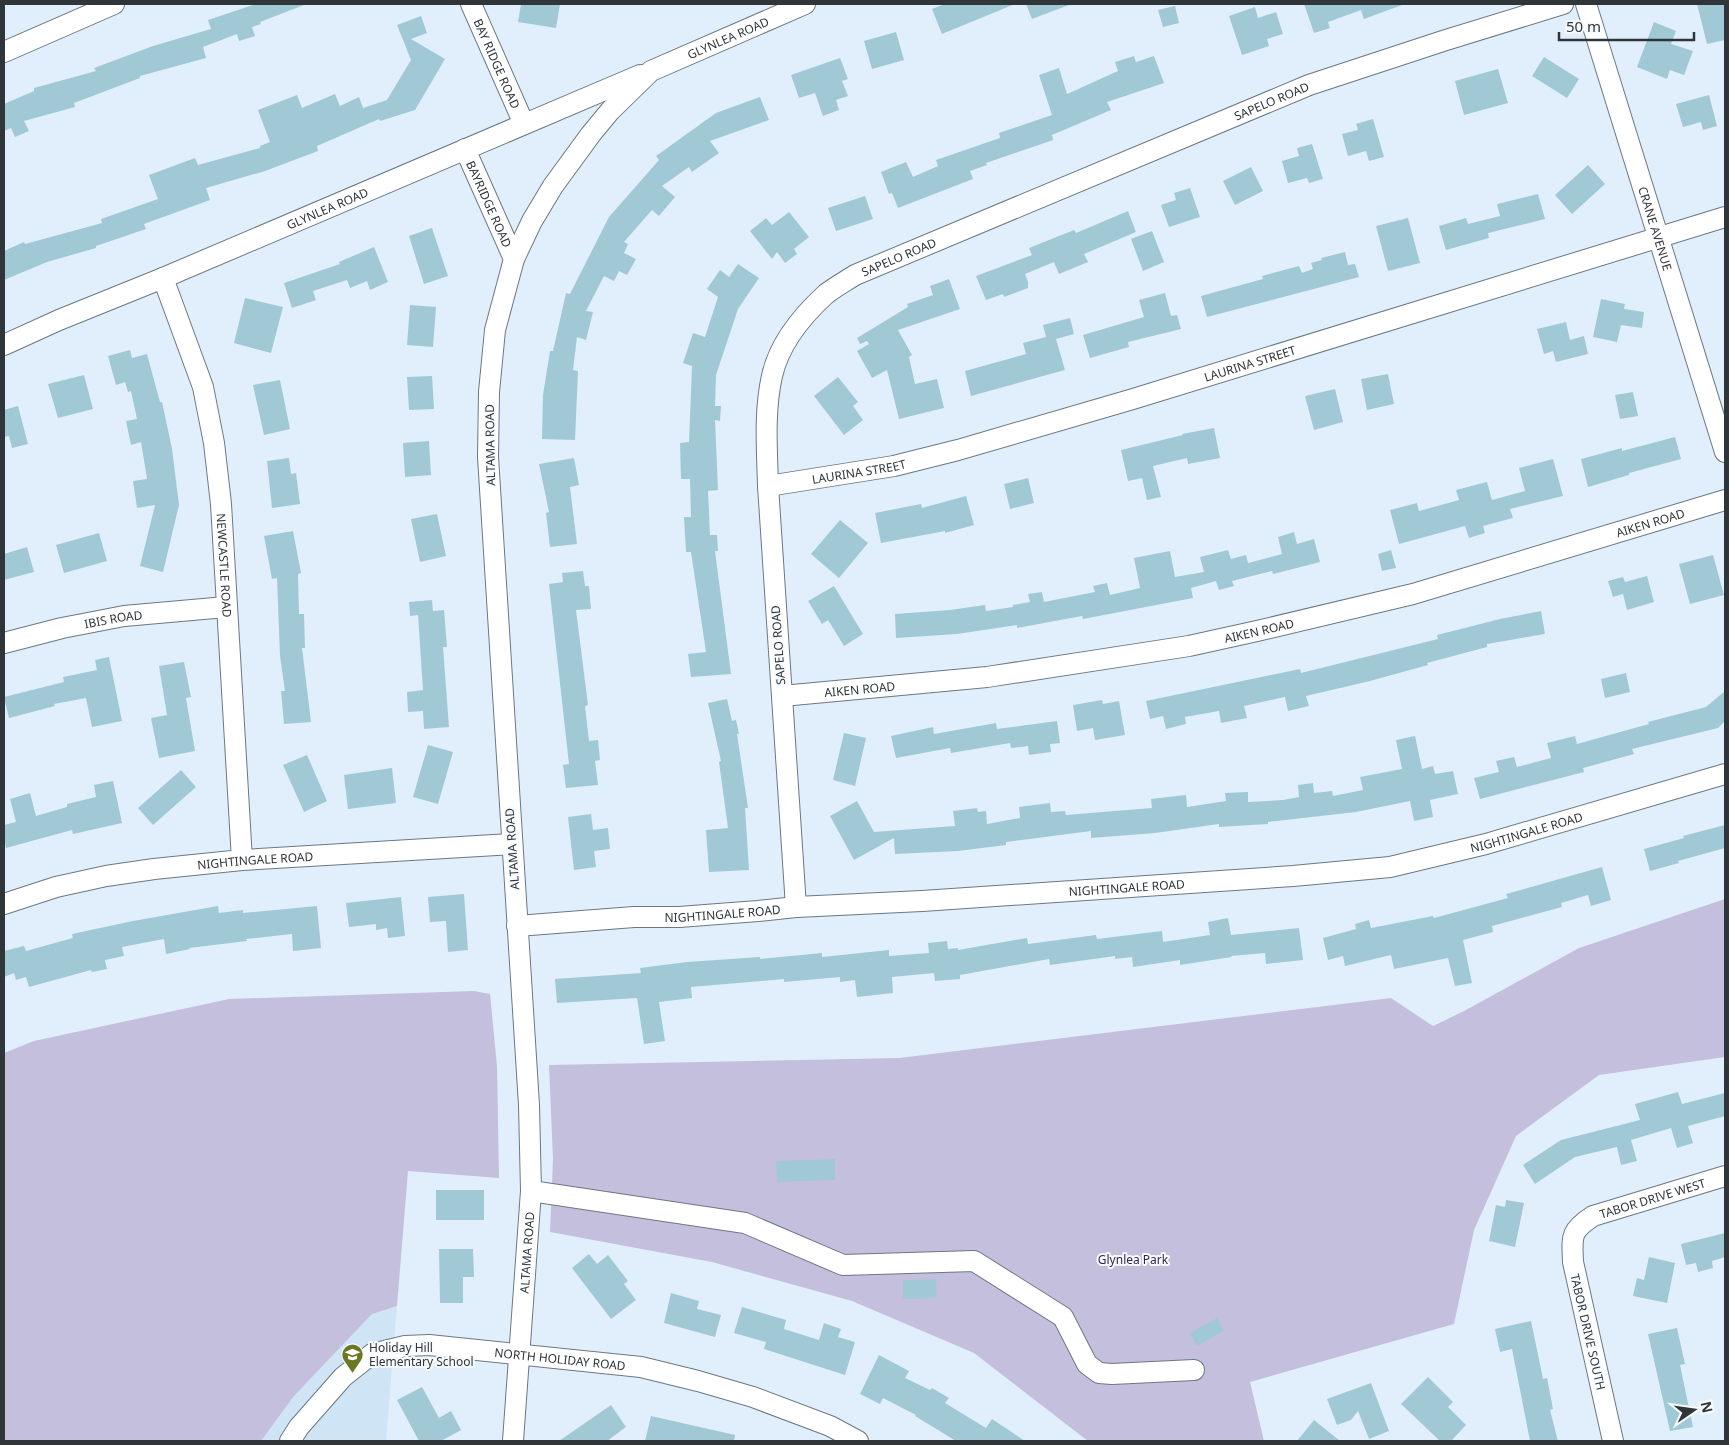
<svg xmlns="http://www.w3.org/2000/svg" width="1729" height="1445" font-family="'Noto Sans',sans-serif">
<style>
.built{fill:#cfe4f5}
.green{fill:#c5bfde}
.building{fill:#a0c9d5}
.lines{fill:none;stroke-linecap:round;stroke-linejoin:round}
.minor-casing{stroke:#6b7883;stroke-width:22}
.minor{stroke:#fff;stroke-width:20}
.labels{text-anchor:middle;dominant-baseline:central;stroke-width:4;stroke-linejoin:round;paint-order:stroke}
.street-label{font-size:12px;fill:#30353a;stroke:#f8fbfd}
.park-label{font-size:12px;fill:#312551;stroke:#f8fbfd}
.poi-label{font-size:12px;fill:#30353a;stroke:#f8fbfd;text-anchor:start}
</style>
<rect width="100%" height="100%" fill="#e1effc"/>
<path class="built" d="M397 1306 386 1441H261L294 1396 372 1314Z"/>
<path class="green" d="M1725 899V1057L1599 1075 1516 1136 1474 1230 1454 1324 1250 1382 1264 1441H1088L974 1353 852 1301 712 1262 550 1232 553 1159 549 1065 899 1058 1391 998 1433 1026 1464 1011 1579 948Z
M474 991 490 994 497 1066 499 1178 408 1171 397 1306 372 1314 294 1396 261 1441H4V1053L34 1041 229 999Z"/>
<path class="building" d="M256 4H304V5L260 22 261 24 252 27 255 36 239 41 237 34 203 47 206 58 140 76V78L74 103 75 107 24 121 29 131 15 137 11 128 4 131V104L34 91V88L96 71 94 68 153 46 211 29 208 20Z
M521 4H560L556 28 518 22Z
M945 4H1015L942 34 932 9Z
M1026 4H1069V5L1032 19Z
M1304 4H1402V5L1364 19 1361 10 1328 22 1330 28 1314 33Z
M1697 4H1725V40L1707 44Z
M1175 6 1179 23 1163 27 1158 10Z
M1255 7 1258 18 1276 12 1283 34 1267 39 1269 46 1242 55 1229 16Z
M421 16 427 33 411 39 445 59 415 110 380 121 379 119 317 146 318 151 265 171 206 188 210 200 144 224 146 229 96 246V248L47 262 4 280V251L24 242 25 244 102 223 101 219 158 199 149 175 195 158 198 165 260 148V146L270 142 258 110 297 95 302 108 335 94 340 106 359 97 363 108 387 100 411 60 397 25Z
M1654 22 1676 31 1671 44 1693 51 1684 75 1670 70 1667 79 1637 67Z
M896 32 904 60 872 69 864 41Z
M1134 56 1136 62 1154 56 1164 83 1107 102 1111 110 1052 135 1053 140 986 163 987 165 970 171 973 179 898 208 892 193 889 194 881 172 906 162 913 177 938 166 936 160 1000 138 999 133 1052 115 1039 75 1059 68 1067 94 1118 71 1115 62Z
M1544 57 1579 79 1567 98 1532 76Z
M840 58 848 79 842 81 848 96 836 100 839 110 823 116 815 93 799 98 791 75Z
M1498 69 1508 103 1464 115 1455 81Z
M1709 95 1717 126 1703 130 1701 122 1683 127 1676 104Z
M760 97 769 120 710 141 719 153 692 172 689 167 662 186 675 197 659 216 652 210 624 242 628 244 624 253 636 259 627 275 619 271 614 281 604 276 586 311 593 312 586 340 577 337 573 370 578 371 575 440 542 439 543 395 550 351H553L566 293 570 294 609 217 659 160 656 156 716 113Z
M1373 119 1384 157 1369 161 1366 151 1348 156 1342 134 1358 130 1356 124Z
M1312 144 1323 179 1309 183 1307 178 1288 183 1282 161 1299 156 1297 148Z
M1588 165 1605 184 1572 214 1555 195Z
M1251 167 1263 191 1235 205 1223 181Z
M1190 188 1200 217 1169 227 1161 205 1176 200 1174 193Z
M1538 194 1545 219 1488 233 1489 238 1446 250 1439 226 1466 218 1468 224 1500 216 1497 204Z
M865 196 873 219 836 231 828 208Z
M1128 211 1136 232 1084 254 1088 262 1059 274 1054 262 1025 274 1028 282V288L1004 297 1003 294 986 300 976 276 1032 255 1029 248 1074 230 1076 233Z
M789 212 809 237 794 249 797 254 785 263 777 252 772 259 750 231 766 218 772 225Z
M1408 218 1420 263 1388 271 1376 226Z
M432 228 448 276 424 284 409 236Z
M1152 231 1164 262 1143 271 1131 239Z
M374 247 388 282 370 290 367 281 350 288 347 280 313 291 316 300 292 308 284 283 340 264 339 262Z
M1345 252 1348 265 1355 264 1359 277 1207 317 1201 296 1263 279 1262 276 1299 266 1302 273 1313 269 1311 263 1322 260 1321 258Z
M738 264 759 278 738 309 716 375 715 406H721L720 421 715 420 718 490 708 491 710 535H717L718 551H715L731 674 691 677 688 654 706 652 691 552H686L684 517H691L690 479H681L680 443 689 442 692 366 683 363 693 333 705 337 718 297 707 289 720 270 729 277Z
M949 279 960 309 898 330 912 355 909 357 915 384 937 379 944 408 899 419 887 370 872 378 857 351 869 344 867 341 860 344 857 338 908 307 907 304 933 295 930 286Z
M1165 293 1171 316 1177 315 1181 329 1128 342 1129 347 1090 358 1083 335 1144 317 1139 300Z
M245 298 283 307 271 353 234 343Z
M1601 299 1625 304 1624 309 1644 312 1642 328 1621 325 1617 342 1593 337Z
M410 305 436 307 433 347 407 345Z
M1070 318 1074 334 1056 339 1065 370 971 396 965 371 1026 354 1023 343 1046 337 1043 325Z
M1566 322 1570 340 1584 336 1588 354 1556 362 1553 351 1544 354 1537 329Z
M130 350 132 358 147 354 160 402H162L172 449 179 505 163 572 140 566 155 505 137 508 133 481 147 479 141 442 131 445 126 421 137 419 131 391 128 392 125 382 116 385 108 356Z
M1388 374 1394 404 1367 410 1361 379Z
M84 375 93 409 58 418 48 384Z
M432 376 434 409 409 410 407 377Z
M838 377 858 402 853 406 863 420 844 435 814 396Z
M280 380 290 429 264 435 253 385Z
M1335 389 1343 422 1314 430 1305 396Z
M1633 392 1638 416 1620 419 1615 395Z
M18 406 28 444 12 448 9 436 4 437V410Z
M1214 428 1220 458 1188 464 1187 458 1153 466 1161 497 1147 500 1142 478 1128 481 1121 450 1183 435 1182 434Z
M1675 437 1681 459 1629 473V475L1588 487 1581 459 1622 448V451Z
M429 441 431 475 405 477 403 443Z
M289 458 291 474 296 473 300 504 272 508 267 461Z
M574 458 579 485 570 487 577 544 550 547 546 513 549 512 539 464Z
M1553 459 1563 496 1510 509 1513 518 1483 526 1485 533 1469 538 1465 526 1399 544 1390 510 1417 503 1419 511 1459 500 1456 490 1487 482 1492 500 1525 491 1519 468Z
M1028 478 1034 503 1010 509 1004 484Z
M966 496 974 525 945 533V531L881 543 875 513 921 504 922 508Z
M437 514 446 556 420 562 411 519Z
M840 520 868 543 839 578 811 554Z
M293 531 301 573 298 574 299 614H304L305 648H302L311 722 284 724 281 691H285L280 656 277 578 272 579 264 536Z
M1294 532 1297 544 1314 539 1320 562 1273 574 1272 571 1232 581 1234 586 1219 590 1216 581 1191 588 1193 598 1083 619 1082 616 1017 628V625L957 634 896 638 895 614 950 610 985 605 986 611 1013 607V605L1030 602 1028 594 1042 592 1044 602 1095 592 1093 586 1107 583 1110 595 1140 588 1134 558 1170 551 1175 577 1204 572 1200 557 1228 550 1231 559 1246 555 1248 563 1282 554 1278 537Z
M99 533 107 561 64 573 56 545Z
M27 547 34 572 4 580V554Z
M1391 550 1396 568 1382 571 1378 554Z
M1713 555 1724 595 1690 604 1679 564Z
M583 571 585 586H589L591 609 576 610 588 705 585 706 589 741 598 740 600 760 595 761 598 785 566 788 563 765 569 764 549 584 563 582 562 573Z
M1647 576 1654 602 1627 610 1623 594 1613 597 1608 581 1623 577 1625 582Z
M834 586 863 634 844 646 828 620 822 624 808 601Z
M432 600 433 611 444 610 447 647H443L449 727 424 729 423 711 408 712 407 692 423 690 418 615 410 616 409 602Z
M1541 611 1545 634 1487 644V647L1427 663 1428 665 1370 681 1306 696 1309 706 1288 711 1285 697 1244 706 1247 718 1221 723 1219 711 1185 717 1186 724 1166 729 1163 716 1150 719 1146 701 1300 669 1301 673 1438 639 1437 635 1500 619Z
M109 657 122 721 92 727 86 698 54 704 55 706 9 718 4 697 64 682 63 677 97 670 95 660Z
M184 662 191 697 186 698 195 751 159 758 151 718 167 715 159 666Z
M1626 673 1630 692 1605 698 1601 679Z
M1725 691V721L1718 728 1632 749 1634 754 1583 768 1584 772 1480 799 1474 778 1499 772 1496 761 1514 757 1517 767 1551 758 1547 743 1575 736 1577 744 1649 724 1648 722 1706 707Z
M727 699 732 721 736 720 739 734H737L748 808H745L749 870 709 872 706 830 728 828 719 762 721 761 708 703Z
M1102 700 1103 704 1119 701 1125 735 1095 740 1093 728 1077 731 1073 705Z
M1057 721 1060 743 1050 744 1051 752 1029 755 1028 746 1011 748 1010 743 951 753 950 748 896 758 891 736 933 727 934 734 996 723 997 729Z
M844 733 866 738 855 786 833 780Z
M1415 736 1422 769 1433 766 1435 774 1453 771 1458 794 1430 800 1433 817 1414 821 1410 801 1356 812 1268 822V824L1219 827V824L1155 833 1091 838V831L1006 842V845L958 851 895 854 894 838 854 860 830 816 857 801 874 832 955 826 953 811 977 808 978 812 986 811 987 824 1020 818 1019 807 1050 803 1051 812 1065 811 1066 815 1152 808 1151 799 1186 795 1187 807 1226 801 1225 793 1248 792V802L1283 800 1299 797 1298 785 1313 783 1314 793 1332 791 1333 796 1363 790 1360 777 1402 769 1396 740Z
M428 745 453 752 438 804 413 797Z
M307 755 327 801 304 812 283 765Z
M392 768 396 803 348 809 344 775Z
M181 770 196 787 153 825 138 808Z
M113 781 122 823 73 834 72 830 6 848 4 839V825L16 822 10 799 30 793 36 816 67 807V804L96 797 94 785Z
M591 814 593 830 608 828 610 849 594 851 596 867 574 870 568 817Z
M1725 825V848L1678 861 1679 863 1650 871 1644 849 1684 838 1683 836Z
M1602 867 1611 900 1591 906 1588 895 1561 903 1562 907 1492 926 1493 932 1463 940 1472 983 1455 986 1448 958 1394 969 1391 955 1345 966 1343 956 1328 960 1323 938 1356 929 1355 924 1369 920 1371 928 1433 916 1434 918 1508 898 1506 894Z
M464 894 468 950 448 952 446 921 430 922 428 897Z
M401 897 405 936 388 938 387 928 376 930V924L349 927 346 903Z
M218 906 219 913 243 910V913L317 906 321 948 293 951 292 934 246 939 247 941 189 948 190 949 166 954 164 939 122 947 124 956 105 960 107 969 92 972 91 970 29 987 26 977 16 980 14 973 4 977V951L24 946 26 951 73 938 72 934 133 921Z
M1228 918 1231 935 1299 928 1303 960 1266 964 1265 953 1231 956 1232 957 1180 965V960L1133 967 1132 957 1115 959V956L1050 965 1049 959 960 975V979L935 981 934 973 892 977 893 993 857 997 855 980 840 982V977L784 982V979L691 987 692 998 659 1002 665 1041 644 1044 637 998 557 1003 555 979 641 973 640 968 687 962 760 957V959L822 953V957L889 950V956L929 953 928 943 947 941 948 949 958 948V950L1027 938 1028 944 1096 935 1097 939 1162 931 1163 942 1210 935 1208 922Z
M1678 1092 1682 1104 1725 1093V1116L1688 1126 1693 1143 1677 1148 1671 1128 1631 1140 1637 1161 1621 1165 1617 1147 1575 1157 1535 1184 1523 1165 1561 1140 1640 1120 1635 1104Z
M835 1159V1180L777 1182 776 1161Z
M436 1190H484V1220H436Z
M1506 1200 1524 1203 1515 1247 1489 1241 1496 1205 1505 1207Z
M1725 1233V1257L1712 1261 1713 1268 1698 1272 1696 1263 1686 1265 1681 1244Z
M439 1249H473L474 1277H463V1303H440Z
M589 1254 597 1264 608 1255 628 1281 624 1284 636 1300 611 1319 572 1268Z
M1649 1257 1675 1263 1667 1303 1633 1296 1637 1278 1644 1280Z
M936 1279 937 1298 903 1299V1280Z
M671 1293 699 1301 697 1309 721 1315 715 1337 664 1323Z
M742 1307 786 1320 784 1329 819 1340 824 1323 841 1329 838 1337 855 1342 845 1375 764 1349 766 1342 734 1333Z
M1217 1318 1224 1331 1197 1346 1190 1333Z
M1531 1321 1543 1379 1547 1378 1553 1409 1550 1410 1558 1441H1530L1512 1349 1500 1352 1495 1329Z
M1677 1328 1685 1364 1680 1365 1693 1427 1670 1431 1648 1334Z
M879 1355 909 1371 905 1378 930 1390 932 1388 949 1398 945 1403 986 1428 992 1419 1025 1441H956L915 1416 916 1415 883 1398 880 1404 860 1394Z
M1428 1377 1453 1402 1448 1407 1466 1425 1451 1441H1440L1401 1404Z
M1371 1383 1389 1431 1369 1439 1358 1411 1351 1420 1337 1425 1327 1399Z
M422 1387 439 1418 451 1411 461 1430 441 1441H419L397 1400Z
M611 1405 626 1427 607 1441H559Z
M651 1416 735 1435 734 1441H645Z
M1314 1420 1340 1441H1297Z"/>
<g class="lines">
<defs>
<g id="minor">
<path id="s1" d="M471 4 524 124"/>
<path id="s2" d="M1586 4 1725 452"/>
<path d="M4 52 114 4"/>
<path id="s3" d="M465 149 514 259"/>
<path id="s4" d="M163 278 203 387 214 443 221 504 242 860"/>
<path id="s5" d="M4 345 59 320 163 278 640 75"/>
<path id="s6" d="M768 486 894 466 958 450 1133 399 1725 217"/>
<path id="s7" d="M4 643 62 628 124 616 226 607"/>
<path id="s8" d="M782 696 987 677 1189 646 1257 631 1413 594 1725 500"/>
<path id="s9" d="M4 904 56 887 106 876 154 869 242 860 512 844"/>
<path id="s10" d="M796 907 768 486C767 450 764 411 772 376 779 344 803 315 826 294 835 287 846 281 855 275L1309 85 1446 40 1563 4"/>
<path id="s11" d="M517 926 634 917H679L758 911 796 907 922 901 1293 876 1390 867 1486 844 1725 774"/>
<path d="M531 1191 745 1223 843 1265 974 1261 1063 1317 1087 1364 1099 1373 1112 1374 1194 1370"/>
<path id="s12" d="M290 1441 299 1427 343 1377 372 1354 405 1346 429 1345 641 1367 698 1381 753 1397 830 1426 858 1441"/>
<path id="s13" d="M513 1441 531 1191 529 1105 488 457 489 392 495 330 514 259 532 221 553 186 591 134 610 111 651 71 805 4"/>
<path id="s14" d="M1613 1441 1573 1262C1572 1236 1570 1231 1593 1216L1725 1176"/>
</g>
</defs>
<use href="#minor" class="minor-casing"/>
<use href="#minor" class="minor"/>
</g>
<defs>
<symbol id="school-pin" viewBox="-11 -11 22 30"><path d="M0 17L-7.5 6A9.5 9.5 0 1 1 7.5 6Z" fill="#6b7722" stroke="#f8fbfd"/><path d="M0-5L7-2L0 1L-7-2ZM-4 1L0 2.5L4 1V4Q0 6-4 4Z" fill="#fff"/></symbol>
</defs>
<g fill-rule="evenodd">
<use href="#school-pin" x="340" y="1342" width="25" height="34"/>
</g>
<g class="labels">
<g class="street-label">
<text stroke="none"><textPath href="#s13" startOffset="1505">GLYNLEA ROAD</textPath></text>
<text stroke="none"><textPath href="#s1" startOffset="65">BAY RIDGE ROAD</textPath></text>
<text stroke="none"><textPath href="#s10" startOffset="1118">SAPELO ROAD</textPath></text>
<text stroke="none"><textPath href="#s3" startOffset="60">BAYRIDGE ROAD</textPath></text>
<text stroke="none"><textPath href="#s5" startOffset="351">GLYNLEA ROAD</textPath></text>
<text stroke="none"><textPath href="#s2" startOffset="235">CRANE AVENUE</textPath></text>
<text stroke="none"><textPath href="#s10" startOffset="714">SAPELO ROAD</textPath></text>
<text stroke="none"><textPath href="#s6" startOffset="498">LAURINA STREET</textPath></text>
<text transform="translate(490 445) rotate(-91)">ALTAMA ROAD</text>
<text stroke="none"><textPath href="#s6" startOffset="92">LAURINA STREET</textPath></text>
<text stroke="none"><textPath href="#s8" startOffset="888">AIKEN ROAD</textPath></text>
<text stroke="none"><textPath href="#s4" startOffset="296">NEWCASTLE ROAD</textPath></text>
<text stroke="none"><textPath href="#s7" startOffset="112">IBIS ROAD</textPath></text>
<text stroke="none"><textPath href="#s8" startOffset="482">AIKEN ROAD</textPath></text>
<text transform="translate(778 645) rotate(-94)">SAPELO ROAD</text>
<text stroke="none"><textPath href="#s8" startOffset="78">AIKEN ROAD</textPath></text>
<text stroke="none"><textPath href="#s11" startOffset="1016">NIGHTINGALE ROAD</textPath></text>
<text transform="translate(512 849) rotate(-94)">ALTAMA ROAD</text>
<text stroke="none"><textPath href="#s9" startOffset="256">NIGHTINGALE ROAD</textPath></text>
<text stroke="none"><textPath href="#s11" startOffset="611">NIGHTINGALE ROAD</textPath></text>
<text stroke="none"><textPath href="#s11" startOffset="206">NIGHTINGALE ROAD</textPath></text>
<text stroke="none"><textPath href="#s14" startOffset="300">TABOR DRIVE WEST</textPath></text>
<text stroke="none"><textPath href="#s13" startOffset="189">ALTAMA ROAD</textPath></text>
<text transform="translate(1588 1332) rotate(77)">TABOR DRIVE SOUTH</text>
<text stroke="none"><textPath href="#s12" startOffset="310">NORTH HOLIDAY ROAD</textPath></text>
</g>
<g class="park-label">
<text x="1133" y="1259">Glynlea Park</text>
</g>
<g class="poi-label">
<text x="369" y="1347">Holiday Hill<tspan x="369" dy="14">Elementary School</tspan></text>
</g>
</g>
<rect width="1729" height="1445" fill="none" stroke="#30353a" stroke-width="10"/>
<g transform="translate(1694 1410) rotate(77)" stroke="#f8fbfd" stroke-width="4" paint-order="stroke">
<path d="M0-4L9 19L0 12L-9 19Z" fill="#30353a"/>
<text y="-8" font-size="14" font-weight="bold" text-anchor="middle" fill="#30353a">N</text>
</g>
<path d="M1559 32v8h135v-8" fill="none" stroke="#30353a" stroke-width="2.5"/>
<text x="1566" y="32" font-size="15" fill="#30353a" stroke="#f8fbfd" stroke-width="4" paint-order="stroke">50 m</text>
</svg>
